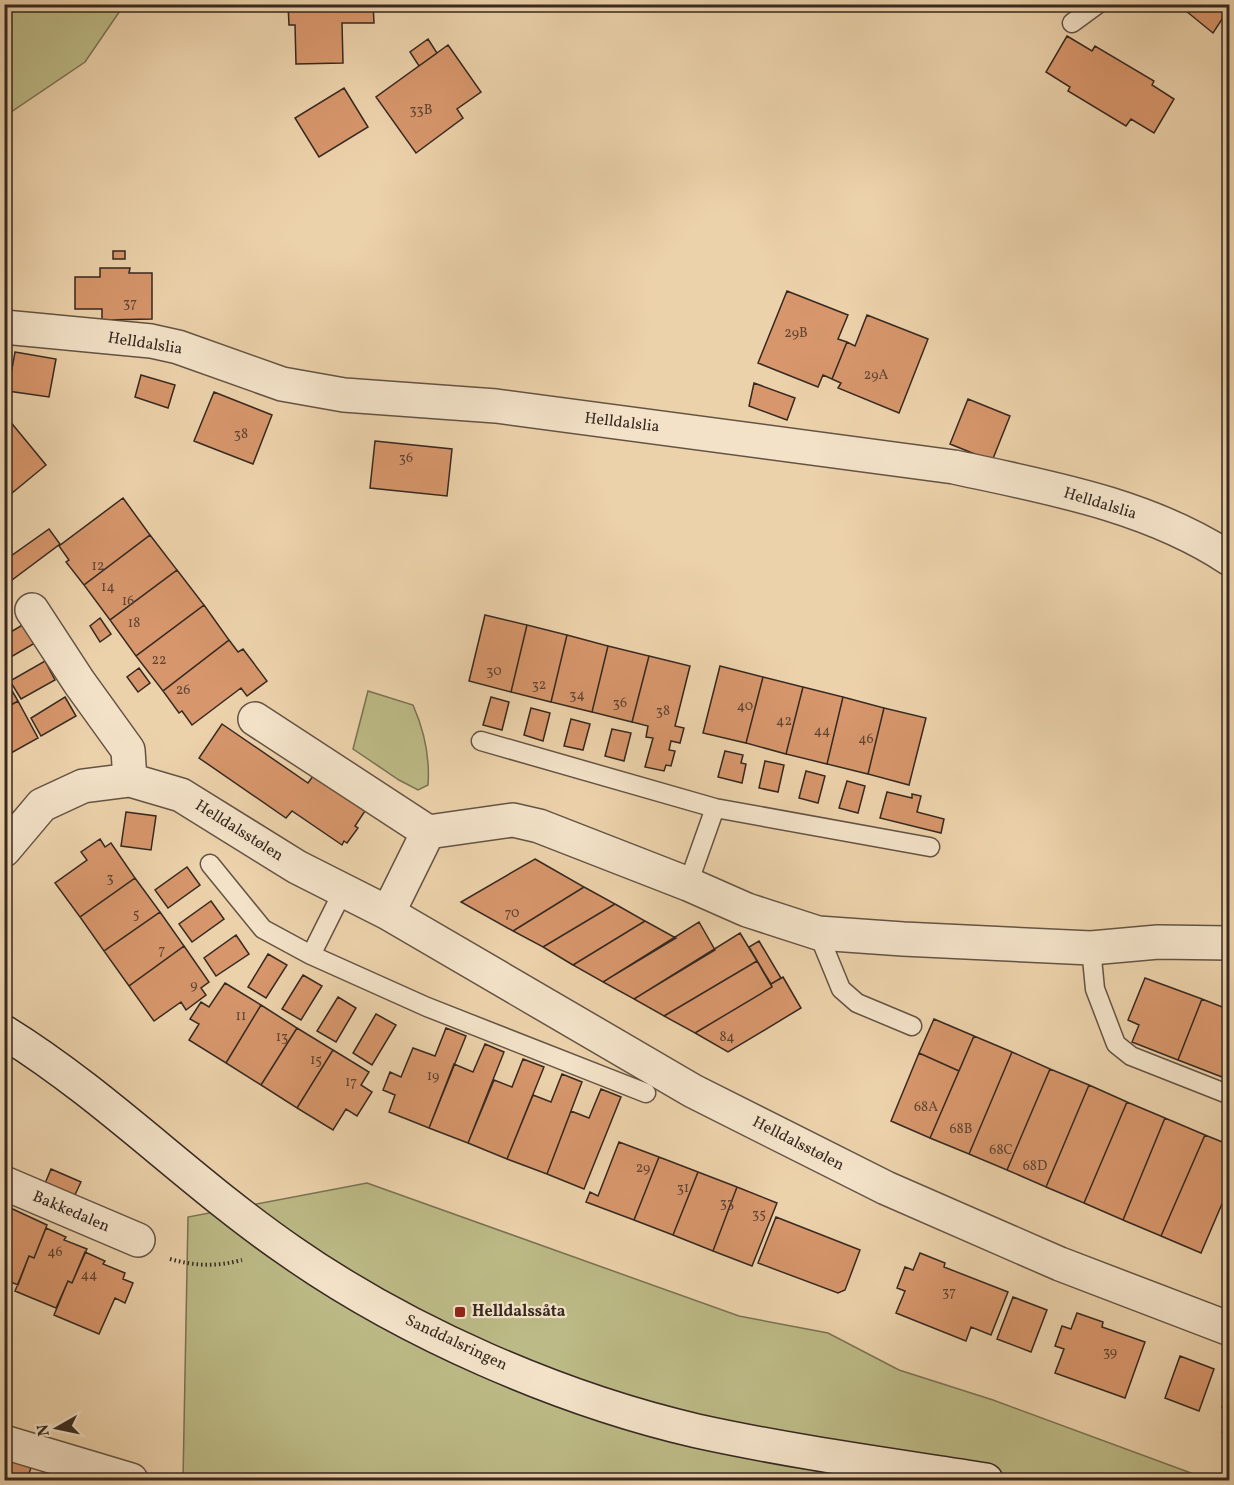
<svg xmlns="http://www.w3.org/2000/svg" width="1234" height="1485" font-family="Vollkorn,serif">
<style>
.green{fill:#bcba86;stroke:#797254;stroke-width:1.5}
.building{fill:#d7966b;stroke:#362921;stroke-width:1.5}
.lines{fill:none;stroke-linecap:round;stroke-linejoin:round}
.lane-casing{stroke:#645344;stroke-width:21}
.street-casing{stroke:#645344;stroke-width:36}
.secondary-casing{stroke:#362921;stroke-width:36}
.path{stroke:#362921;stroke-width:4;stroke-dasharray:1.5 3;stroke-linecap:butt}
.lane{stroke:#f3e2c8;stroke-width:18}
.street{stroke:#f3e2c8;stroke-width:33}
.secondary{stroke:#f3e2c8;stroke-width:33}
.poi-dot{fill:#8f2418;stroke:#f3e2c8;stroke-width:2}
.labels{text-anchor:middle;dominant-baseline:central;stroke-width:4.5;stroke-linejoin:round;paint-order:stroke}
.number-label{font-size:14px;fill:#5e4434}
.street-label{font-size:16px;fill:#362921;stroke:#f3e2c8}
.poi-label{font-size:16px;font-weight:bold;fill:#362921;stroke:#f3e2c8;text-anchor:start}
</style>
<rect width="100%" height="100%" fill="#ecd2ab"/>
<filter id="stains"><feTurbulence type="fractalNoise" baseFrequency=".00333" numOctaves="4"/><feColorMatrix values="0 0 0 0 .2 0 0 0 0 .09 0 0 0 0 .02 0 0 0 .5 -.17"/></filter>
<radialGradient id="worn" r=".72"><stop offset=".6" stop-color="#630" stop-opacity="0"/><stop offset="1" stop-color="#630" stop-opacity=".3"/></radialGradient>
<path class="green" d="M5 4H124V5L85 62 5 116Z
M368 691 413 705C424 730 430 758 428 785L418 790 399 780 353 749Z
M367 1183 739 1316 828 1333 899 1370 993 1400 1210 1480H183L188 1217Z"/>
<path class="building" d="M288 4H373L374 23H342L343 63 296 64 295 25H289Z
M1192 4H1230V7L1213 33 1186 11Z
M1067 36 1092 51 1095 46 1154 81 1152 85 1174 99 1154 133 1131 119 1126 126 1068 91 1070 87 1046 72Z
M428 39 437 53 419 66 410 52Z
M448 45 481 92 457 109 463 118 416 153 376 97Z
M1230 54V67L1223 59Z
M344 88 368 127 319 157 295 118Z
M113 251H125V259H113Z
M100 268H130L129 273H152V319L102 320V309H75V277H100Z
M787 291 848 315 838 339 847 342 832 379 823 375 818 387 758 363Z
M867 315 928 339 899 413 838 388 841 383 832 379 847 342 855 346Z
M15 352 56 359 49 397 8 391Z
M141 375 175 385 168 408 135 397Z
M754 383 795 398 787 420 749 406Z
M214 392 272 415 253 464 194 441Z
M968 399 1010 416 992 461 950 444Z
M4 414 46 465 6 498 4 496Z
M375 441 452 449 447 496 370 488Z
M123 498 150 535 84 585 66 562 69 560 59 546Z
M49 529 60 544 8 583 4 578V561Z
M150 535 177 570 110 620 84 585Z
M177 570 204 605 136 656 110 620Z
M204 605 229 640 163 691 136 656Z
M485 615 527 625 511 692 469 681Z
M100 618 111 634 100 642 90 626Z
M24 624 35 643 4 661V636Z
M527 625 567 635 551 702 511 692Z
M567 635 608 646 592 712 551 702Z
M229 640 238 652 243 649 267 681 247 696 241 688 192 725 182 711 179 713 163 691Z
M608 646 649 656 632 722 592 712Z
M649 656 690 666 675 726 684 728 680 743 671 741 669 750 675 751 671 766 666 765 664 771 645 767 653 738 646 737 648 726 632 722Z
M45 661 55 680 21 699 10 681Z
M720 666 763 677 746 743 703 733Z
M139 668 150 683 138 692 127 677Z
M4 677 18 701 4 709Z
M763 677 803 687 786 754 746 743Z
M803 687 843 697 827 764 786 754Z
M65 697 76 716 41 736 31 718Z
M491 697 509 702 502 730 483 725Z
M843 697 884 708 868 774 827 764Z
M18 701 38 738 4 757V709Z
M531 708 550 713 543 741 524 735Z
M884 708 926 718 909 785 868 774Z
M571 719 590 724 583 750 564 746Z
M222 724 308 783 313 776 365 811 355 826 358 828 347 843 344 841 342 845 292 811 286 818 199 758Z
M612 729 631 733 624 761 605 756Z
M725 751 743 755 741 763 746 764 742 783 718 777Z
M765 761 784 765 778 792 759 788Z
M806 771 825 776 818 803 799 798Z
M847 781 865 786 858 813 839 808Z
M887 792 912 798V794L921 796 917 812 944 819 941 833 880 818Z
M126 812 156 816 151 850 121 846Z
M100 839 105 847 111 843 135 878 80 917 55 883 87 860 81 852Z
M535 859 584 887 513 931 461 902Z
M187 867 200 885 168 908 155 890Z
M135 878 160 912 104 951 80 917Z
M584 887 615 904 543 947 513 931Z
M211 901 224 919 192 942 179 924Z
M615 904 645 921 573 965 543 947Z
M160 912 184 946 129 986 104 951Z
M645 921 676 938 603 982 573 965Z
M699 922 715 950 634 999 603 982Z
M740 933 757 961 664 1016 634 999Z
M236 935 249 954 216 976 204 958Z
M759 941 781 978 771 984 749 947Z
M184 946 209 982 201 988 206 995 186 1010 181 1002 154 1021 129 986Z
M268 954 287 965 266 998 248 987Z
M757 961 772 987 695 1033 664 1016Z
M303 975 322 986 301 1020 282 1009Z
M783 977 801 1008 728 1052 695 1033 772 987 771 984Z
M1145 978 1202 999 1178 1060 1132 1042 1139 1025 1128 1020Z
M225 983 261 1005 226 1063 189 1040 199 1024 190 1019 201 1002 209 1007Z
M338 997 356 1008 336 1042 317 1031Z
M1202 999 1230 1010V1058L1222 1077 1178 1060Z
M261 1005 297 1028 261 1085 226 1063Z
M376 1014 396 1025 372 1065 353 1053Z
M934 1019 974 1036 959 1071 919 1053Z
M297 1028 333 1050 297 1108 261 1085Z
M446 1028 466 1036 429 1128 389 1112 395 1095 383 1090 390 1072 401 1077 413 1048 435 1056Z
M974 1036 1012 1052 969 1154 930 1138Z
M485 1044 504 1052 468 1143 429 1128 454 1064 473 1072Z
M333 1050 369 1072 361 1085 372 1092 357 1116 346 1109 333 1130 297 1108Z
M1012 1052 1050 1069 1007 1170 969 1154Z
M919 1053 959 1071 930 1138 891 1121Z
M1230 1058V1080L1222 1077Z
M523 1059 544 1067 507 1159 468 1143 494 1080 512 1087Z
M1050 1069 1089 1085 1046 1187 1007 1170Z
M562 1074 582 1082 547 1174 507 1159 533 1095 551 1102Z
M1089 1085 1127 1102 1084 1203 1046 1187Z
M601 1089 621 1097 584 1189 547 1174 571 1111 589 1118Z
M1127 1102 1165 1118 1123 1220 1084 1203Z
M1165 1118 1205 1135 1161 1236 1123 1220Z
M1205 1135 1230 1145V1185L1201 1253 1161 1236Z
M619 1142 659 1157 634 1220 586 1202 590 1192 598 1196Z
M659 1157 698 1172 673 1235 634 1220Z
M51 1169 81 1182 73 1199 44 1186Z
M698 1172 737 1187 713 1251 673 1235Z
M737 1187 777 1203 752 1266 713 1251Z
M4 1205 47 1225 34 1258 29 1256 18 1285 4 1279Z
M776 1217 860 1250 845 1290 838 1293 758 1263Z
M46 1228 66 1237 64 1240 87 1249 72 1283 68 1281 56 1308 15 1291 29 1256 34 1258Z
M85 1252 105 1261 103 1264 125 1273 123 1279 133 1283 125 1303 115 1298 99 1334 54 1315 68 1281 72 1283Z
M920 1253 945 1263 944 1267 1008 1292 991 1335 971 1327 966 1341 896 1313 905 1291 897 1288 905 1267 913 1270Z
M1013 1297 1047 1310 1031 1352 997 1339Z
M1077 1313 1103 1322 1102 1327 1145 1342 1125 1398 1055 1373 1064 1349 1055 1346 1062 1326 1071 1329Z
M1180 1356 1214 1369 1199 1411 1165 1398Z
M1230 1389V1410L1222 1407Z
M1230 1413V1435L1222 1432Z
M4 1457 31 1468 28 1476 38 1480H4Z
M53 1470 79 1480H40L42 1475 51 1478Z"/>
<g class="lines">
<defs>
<path id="lane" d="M1072 23 1098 4
M481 741 715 808 930 847
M210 864 263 929 311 955 343 891
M688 884 715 808
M818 933 841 989 857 1003 912 1026
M1091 948 1095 989 1116 1044 1131 1056 1230 1095
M311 955 427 1007 646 1093"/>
<path id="street" d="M4 327 151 341 178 347 282 384 344 395 496 406 954 467C1047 487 1149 505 1230 559
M32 610 79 682 128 750 130 780
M255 719 428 832
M4 850 42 805 83 786 130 780 181 795 297 867 388 913 693 1091 886 1188 1060 1264 1230 1329
M388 913 428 832 513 820 539 826 688 884 747 910 818 933 903 939 1091 948 1158 942 1230 943
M4 1183 138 1240
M4 1442 131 1480"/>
<path id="secondary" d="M4 1032C106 1095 191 1183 290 1251 406 1332 559 1399 697 1431 793 1452 890 1465 986 1480"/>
</defs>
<use href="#lane" class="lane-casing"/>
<use href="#street" class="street-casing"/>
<use href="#secondary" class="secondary-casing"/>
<path class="path" d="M170 1259C195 1266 216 1267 242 1260
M709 1480 711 1475"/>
<use href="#lane" class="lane"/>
<use href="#street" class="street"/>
<use href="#secondary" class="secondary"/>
</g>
<rect class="poi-dot" x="454" y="1306" width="12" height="12" rx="3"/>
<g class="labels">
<g class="number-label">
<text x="421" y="110">33B</text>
<text x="130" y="303">37</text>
<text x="796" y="333">29B</text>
<text x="876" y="375">29A</text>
<text x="241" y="434">38</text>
<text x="406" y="458">36</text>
<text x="98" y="566">12</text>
<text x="108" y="587">14</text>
<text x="128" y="601">16</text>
<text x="134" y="623">18</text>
<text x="159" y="660">22</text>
<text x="494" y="671">30</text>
<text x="539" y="685">32</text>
<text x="183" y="690">26</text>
<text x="577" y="695">34</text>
<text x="620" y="703">36</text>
<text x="745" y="706">40</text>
<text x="663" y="711">38</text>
<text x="784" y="721">42</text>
<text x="822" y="731">44</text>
<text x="866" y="739">46</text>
<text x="110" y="878">3</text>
<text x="512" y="913">70</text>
<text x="136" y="914">5</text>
<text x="162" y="950">7</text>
<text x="194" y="985">9</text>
<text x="241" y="1016">11</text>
<text x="282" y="1037">13</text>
<text x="727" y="1037">84</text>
<text x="316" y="1060">15</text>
<text x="433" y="1076">19</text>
<text x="351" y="1082">17</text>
<text x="926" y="1107">68A</text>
<text x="961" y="1129">68B</text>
<text x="1001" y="1150">68C</text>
<text x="1035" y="1166">68D</text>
<text x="643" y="1168">29</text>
<text x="683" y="1188">31</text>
<text x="727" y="1203">33</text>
<text x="759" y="1214">35</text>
<text x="55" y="1252">46</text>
<text x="89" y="1275">44</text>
<text x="949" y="1292">37</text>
<text x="1110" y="1352">39</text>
</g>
<g class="street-label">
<text transform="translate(145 344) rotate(9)">Helldalslia</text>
<text transform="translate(622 423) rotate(7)">Helldalslia</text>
<text transform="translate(1100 504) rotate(17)">Helldalslia</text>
<text transform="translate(239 831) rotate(32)">Helldalsstølen</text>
<text transform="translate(798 1144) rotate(27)">Helldalsstølen</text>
<text transform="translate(71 1212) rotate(23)">Bakkedalen</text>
<text transform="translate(456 1343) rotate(25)">Sanddalsringen</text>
</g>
<g class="poi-label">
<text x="472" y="1312">Helldalssåta</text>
</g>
</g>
<rect width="1234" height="1485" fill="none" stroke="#ecd2ab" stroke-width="24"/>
<rect x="6" y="6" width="1222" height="1473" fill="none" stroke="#362921" stroke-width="3"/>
<rect x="12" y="12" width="1210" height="1461" fill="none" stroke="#362921" stroke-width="1.5"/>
<g transform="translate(57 1428) rotate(261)" stroke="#f3e2c8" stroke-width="4.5" paint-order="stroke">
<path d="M0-4.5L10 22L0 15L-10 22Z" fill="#362921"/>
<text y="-9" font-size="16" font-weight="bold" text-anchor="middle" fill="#362921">N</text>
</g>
<rect width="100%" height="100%" filter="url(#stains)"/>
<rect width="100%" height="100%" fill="url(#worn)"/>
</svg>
